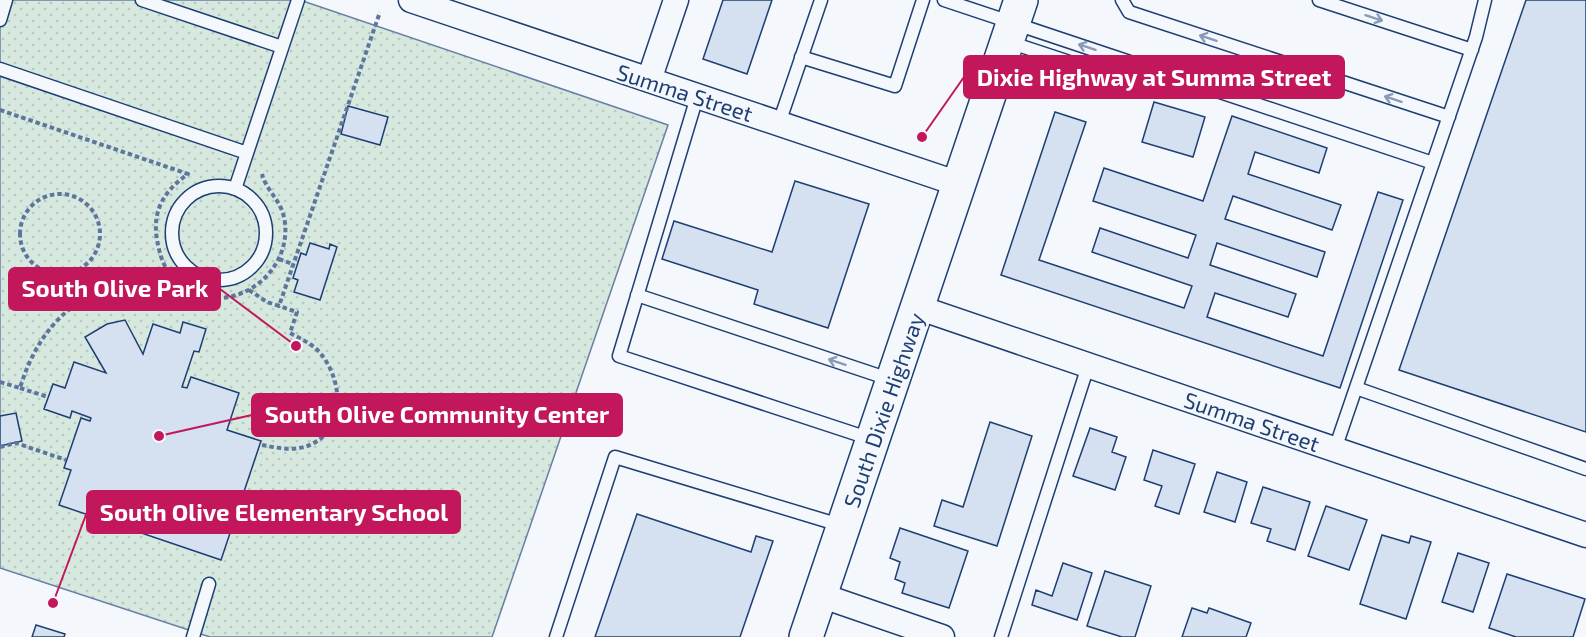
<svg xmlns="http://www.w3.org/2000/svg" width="1586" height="637" font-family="'Exo 2',sans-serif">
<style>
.park{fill:url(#park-dots);stroke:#687fa3;stroke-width:1.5}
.building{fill:#d5e0f0;stroke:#1d3f73;stroke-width:1.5}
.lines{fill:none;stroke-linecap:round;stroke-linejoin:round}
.service-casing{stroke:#1d3f73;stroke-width:15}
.minor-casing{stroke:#1d3f73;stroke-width:27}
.primary-casing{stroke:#1d3f73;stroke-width:36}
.path{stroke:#5e769c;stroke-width:4;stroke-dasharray:4.5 3;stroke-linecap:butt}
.service{stroke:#f4f7fb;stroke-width:12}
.minor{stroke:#f4f7fb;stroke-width:24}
.primary{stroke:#f4f7fb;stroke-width:33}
.oneway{stroke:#889bb7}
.labels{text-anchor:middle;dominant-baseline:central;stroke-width:4.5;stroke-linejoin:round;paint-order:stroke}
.street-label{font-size:22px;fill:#1d3f73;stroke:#f4f7fb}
.leader{fill:none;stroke:#c2185b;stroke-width:2}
.callout-dot{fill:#c2185b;stroke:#f4f7fb;stroke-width:2}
.callout{fill:#c2185b;stroke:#c2185b;stroke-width:2}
.callout-label{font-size:24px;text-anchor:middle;font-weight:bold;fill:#fff}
</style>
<defs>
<pattern id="park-dots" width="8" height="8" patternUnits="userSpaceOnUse" patternTransform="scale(1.5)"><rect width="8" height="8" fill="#d7e8df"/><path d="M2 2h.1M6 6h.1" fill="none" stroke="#b8c8c3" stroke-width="1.8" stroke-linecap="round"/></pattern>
</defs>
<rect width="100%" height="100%" fill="#f4f7fb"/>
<path class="park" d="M0 0H300L668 125 492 637H210L0 568Z"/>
<path class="building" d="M723 0H772L747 74 703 59Z
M1526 0H1586V432L1399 370Z
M1154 102 1205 117 1193 157 1142 142Z
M348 106 388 117 380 145 341 134Z
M1055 112 1086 122 1039 260 1184 308 1192 286 1092 252 1100 228 1188 258 1196 235 1093 201 1104 168 1203 201 1232 116 1327 148 1319 173 1255 152 1248 174 1341 205 1332 230 1233 196 1225 219 1325 252 1317 277 1217 243 1210 265 1296 294 1288 317 1215 293 1207 317 1323 356 1378 192 1403 200 1340 388 1001 275Z
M795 181 869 204 828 328 754 304 758 290 662 259 674 221 772 252Z
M310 243 329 249 330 244 337 247 320 300 294 292 298 280 293 278 301 253 306 255Z
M125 320 143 354 153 324 180 333 183 322 206 329 199 352 194 351 182 387 187 388 191 377 239 393 227 430 261 441 221 560 59 505 71 470 64 468 81 418 90 421 91 418 72 411 70 418 44 409 53 384 65 388 74 362 106 373 85 337 107 324Z
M16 413 22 441 0 446V416Z
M990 422 1032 436 997 546 934 526 942 500 963 507Z
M1090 428 1117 437 1112 452 1126 457 1115 490 1073 476Z
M1153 450 1195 464 1179 514 1155 506 1162 486 1144 480Z
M1217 472 1247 482 1235 522 1204 512Z
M1263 487 1310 502 1295 550 1267 541 1271 529 1251 523Z
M1326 506 1367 520 1349 570 1308 556Z
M637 514 751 552 756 536 773 541 740 637H595Z
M900 528 968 551 949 608 902 593 905 583 895 579 900 562 890 558Z
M1382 535 1409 543 1411 536 1431 542 1406 619 1360 604Z
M1458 553 1489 563 1473 612 1442 602Z
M1063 563 1092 573 1077 620 1032 605 1036 590 1052 596Z
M1105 571 1151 586 1135 637H1122L1087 626Z
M1507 574 1585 599 1573 637H1516L1489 628Z
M1192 608 1207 613 1209 608 1251 623 1246 637H1182Z
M36 625 65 634 64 637H32Z"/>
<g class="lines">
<defs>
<path id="service" d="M142 0 282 47
M944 0 1433 163
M1122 0 1129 12 1449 117
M1319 0 1472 50
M0 20 6 0
M1009 42 1109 75 1143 65
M801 57 895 86 923 0
M0 69 247 153
M697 97 619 356 871 439
M779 123 821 0
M172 233a47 47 0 1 1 94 0a47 47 0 1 1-94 0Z
M235 189 298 0
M637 295 892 380
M1356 388 1586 469
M1335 449 1476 37 1485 0
M193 637 209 584
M556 637 615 457 843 526
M1001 637 1088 366"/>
<path id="minor" d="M411 0 959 184
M649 80 676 0
M917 307 1586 535
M820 595 942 637"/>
<path id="primary" d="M806 637 1021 0"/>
</defs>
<use href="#service" class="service-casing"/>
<use href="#minor" class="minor-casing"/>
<use href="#primary" class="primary-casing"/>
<path class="path" d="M0 110 188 174C158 195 150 218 160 253 163 265 171 279 182 287 228 319 291 277 285 223 282 199 267 193 262 174
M20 234a40 40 0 1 1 80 0a40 40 0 1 1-80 0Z
M279 259 293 264
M76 270 88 297
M249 290 267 302 279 306 380 12
M0 382 20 388C39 325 83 280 154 283 163 283 172 286 181 286
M20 388 48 397
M262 445C278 448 296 452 312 444 347 427 342 380 321 354 313 344 301 339 290 333L297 312 279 306
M0 447 16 443 66 460"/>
<use href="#service" class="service"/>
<use href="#minor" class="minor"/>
<use href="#primary" class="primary"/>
</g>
<defs><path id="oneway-shaft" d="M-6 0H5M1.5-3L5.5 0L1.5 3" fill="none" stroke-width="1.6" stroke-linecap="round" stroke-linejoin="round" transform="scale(1.5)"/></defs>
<g class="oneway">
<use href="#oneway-shaft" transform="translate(1374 18) rotate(18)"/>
<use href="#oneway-shaft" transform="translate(1208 38) rotate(-162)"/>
<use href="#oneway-shaft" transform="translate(1087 47) rotate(-162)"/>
<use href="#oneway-shaft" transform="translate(1393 99) rotate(-162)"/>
<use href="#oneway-shaft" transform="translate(837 362) rotate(-162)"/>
</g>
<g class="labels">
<g class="street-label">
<text transform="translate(685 92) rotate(18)">Summa Street</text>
<text transform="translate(883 410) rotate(-71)">South Dixie Highway</text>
<text transform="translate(1252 421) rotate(19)">Summa Street</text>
</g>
</g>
<path class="leader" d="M922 137L964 77M296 346L220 289M159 436L252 415M53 603L87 512"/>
<g class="callout-dot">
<circle cx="922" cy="137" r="6"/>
<circle cx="296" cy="346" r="6"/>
<circle cx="159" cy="436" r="6"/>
<circle cx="53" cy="603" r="6"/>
</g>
<g class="callout">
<rect x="964" y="56" width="380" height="42" rx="6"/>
<rect x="9" y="268" width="211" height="42" rx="6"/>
<rect x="252" y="394" width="370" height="42" rx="6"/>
<rect x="87" y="491" width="373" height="42" rx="6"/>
</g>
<g class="callout-label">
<text x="1154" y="86">Dixie Highway at Summa Street</text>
<text x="115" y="297">South Olive Park</text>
<text x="437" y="423">South Olive Community Center</text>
<text x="274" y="521">South Olive Elementary School</text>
</g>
</svg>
